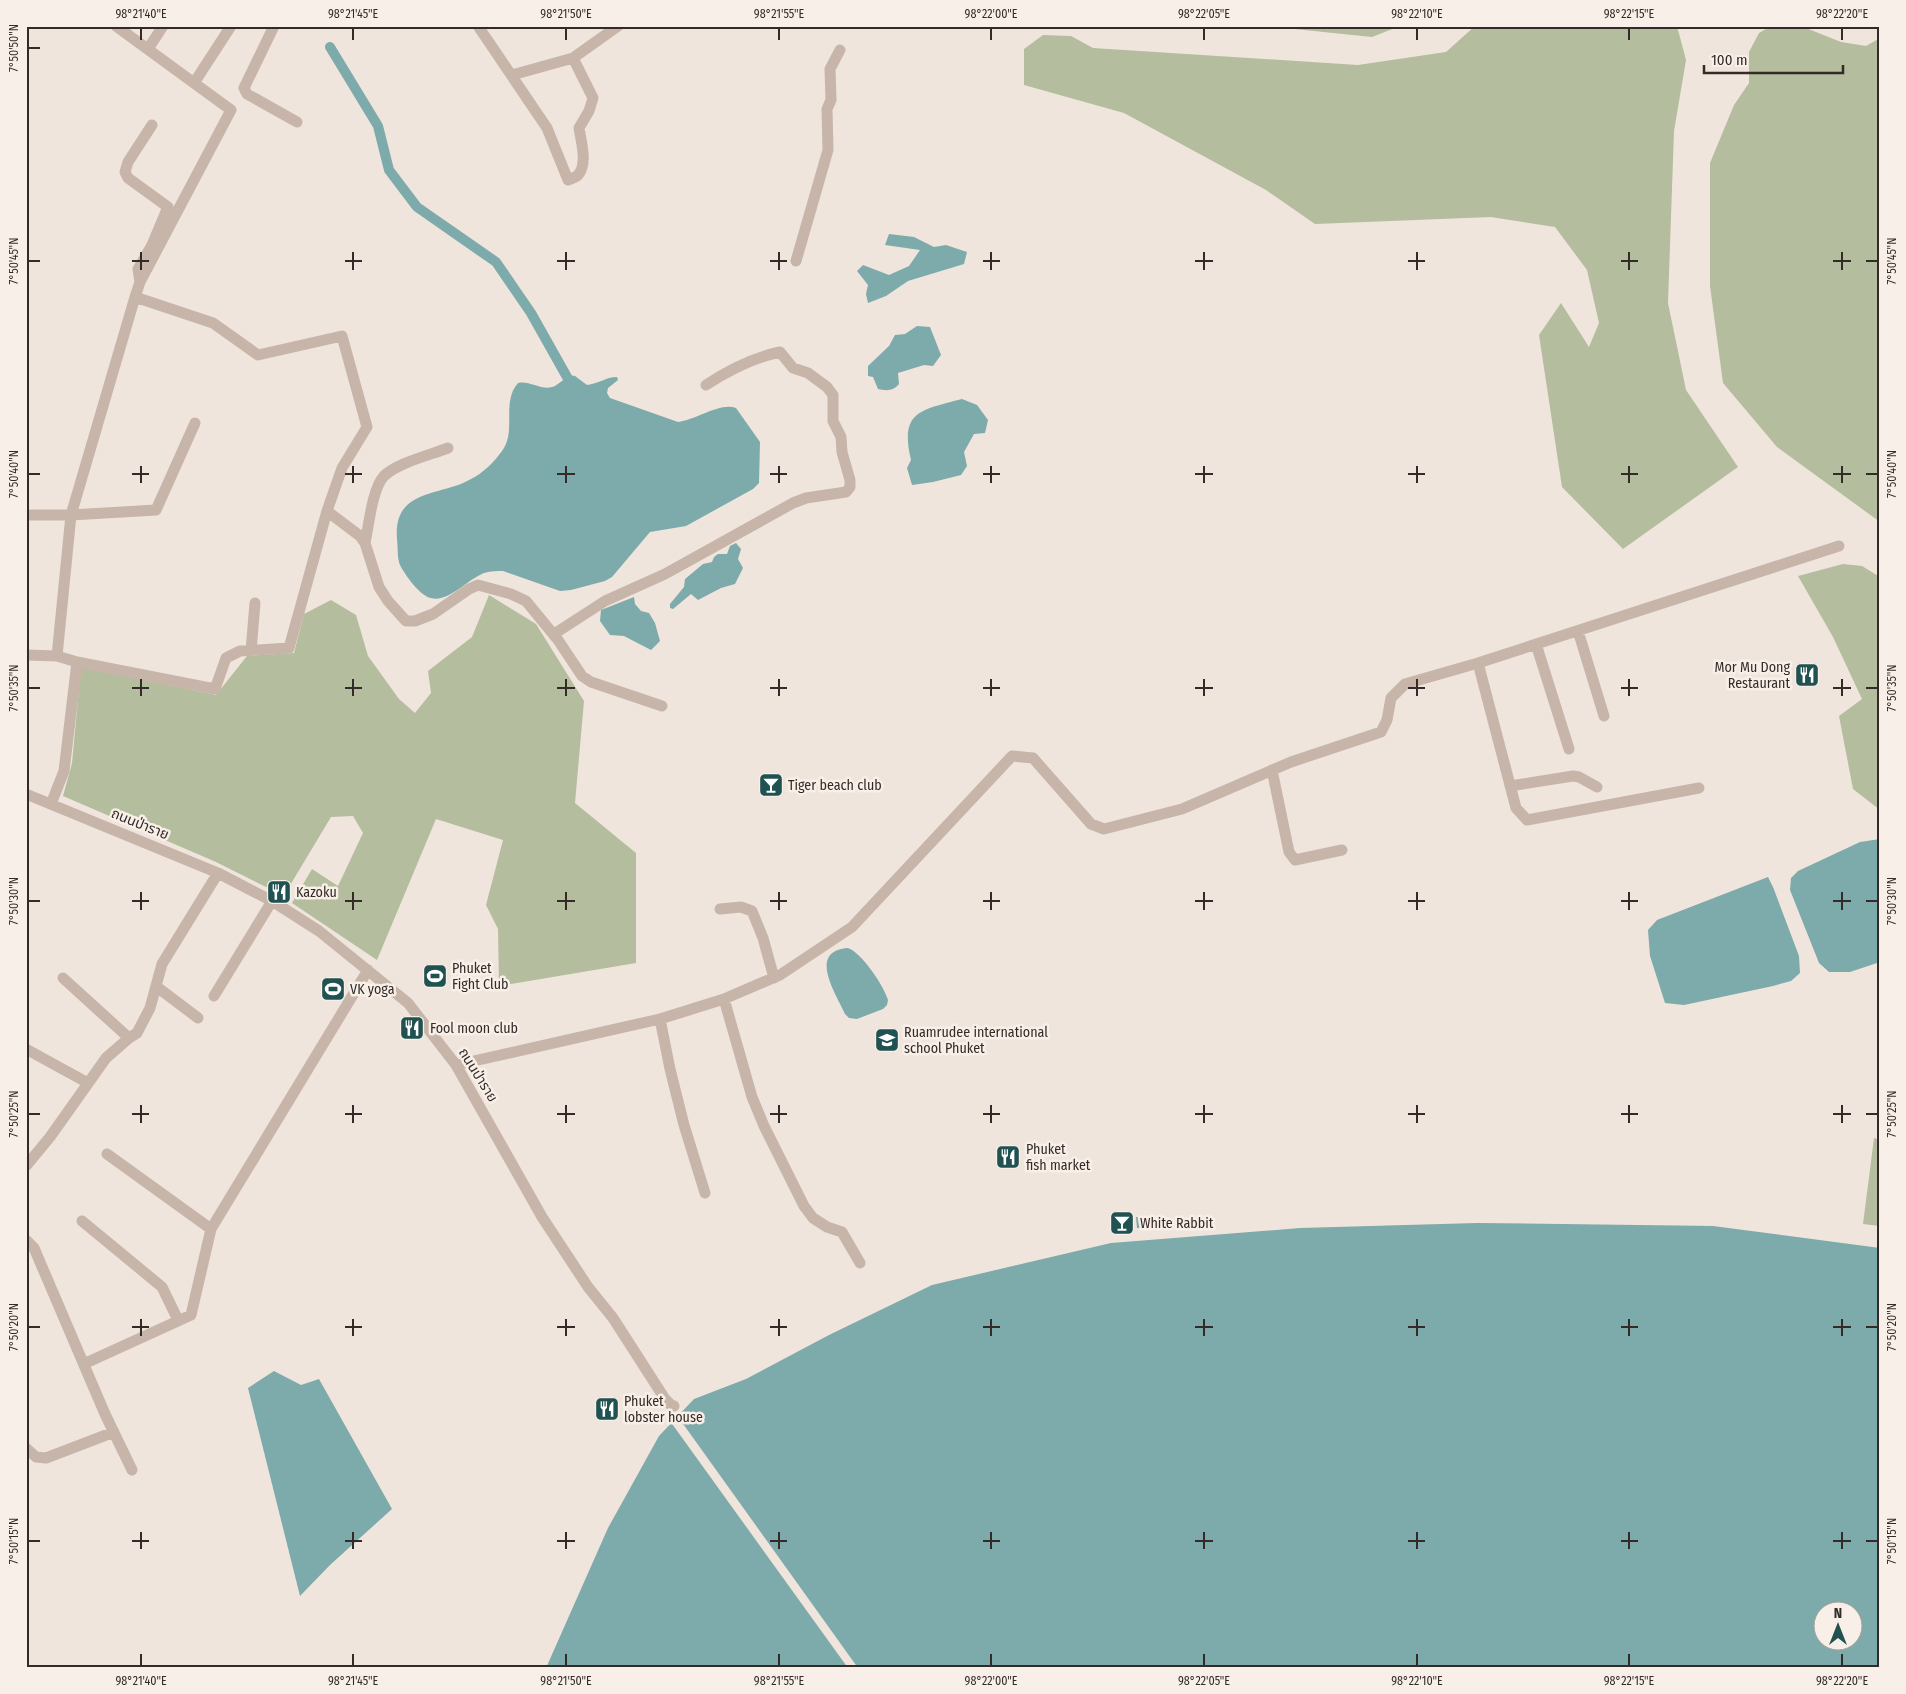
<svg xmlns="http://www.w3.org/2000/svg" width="1906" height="1694" font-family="'Fira Sans Condensed','Noto Sans Thai',sans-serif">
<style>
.green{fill:#b4bd9d}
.water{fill:#7daaaa;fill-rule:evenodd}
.pier{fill:#f0e5dc}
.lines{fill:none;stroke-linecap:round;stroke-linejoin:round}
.canal{stroke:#7daaaa;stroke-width:10}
.minor{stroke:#c7b5a9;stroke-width:11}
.ticks{fill:none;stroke:#342b28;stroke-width:2}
.labels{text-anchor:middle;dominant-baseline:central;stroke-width:5;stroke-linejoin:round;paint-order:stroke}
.poi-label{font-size:14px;fill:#342b28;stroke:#f8f0e8;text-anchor:start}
.street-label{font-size:14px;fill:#342b28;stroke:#f8f0e8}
.neatline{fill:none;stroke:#342b28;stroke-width:2}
.ticks-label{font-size:12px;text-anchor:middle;fill:#342b28}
</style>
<rect width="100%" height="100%" fill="#f0e5dc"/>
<path class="green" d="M1265 26H1400L1372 37Z
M1475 26H1677L1686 60 1674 131 1668 303 1686 390 1738 467 1623 549 1562 487 1539 335 1561 303 1589 347 1599 323 1587 270 1555 227 1491 217 1315 224 1266 190 1124 113 1024 85V49L1043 35 1071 36 1093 48 1358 65 1446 52Z
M1771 26H1801L1841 42 1866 46 1880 38V522L1777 447 1723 383 1710 286V163L1734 105 1749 83V52L1759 33Z
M1843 564 1862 566 1880 577V810L1853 789 1839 716 1862 699 1833 637 1798 576Z
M489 595 536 624 584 701 575 803 636 853V963L499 986 498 929 486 905 503 840 436 819 377 960 292 903 312 869 338 886 363 833 353 816 331 817 289 887 275 880 270 889 216 862 63 796 72 763 81 667 216 695 247 656 294 653 304 614 331 600 356 615 368 656 399 699 415 713 431 693 428 671 472 637Z
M1874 1138 1880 1140V1226L1863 1224Z"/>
<path class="water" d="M889 234 914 237 934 247 946 245 967 252 964 264 908 281 886 296 868 303 866 294 868 285 857 271 863 265 889 275 909 266 920 250 885 245Z
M917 326 930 327 941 355 933 366 924 365 898 373 899 384C893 391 887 391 878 389L873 377 868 376V366L889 346 895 335 905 334Z
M569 375 575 376 587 385C598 384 606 377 617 377L618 380 608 388 607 393 610 398 678 422C696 420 720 402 736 408L760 442 759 483 753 489 686 526 650 532 612 577 605 581 571 590 560 591 503 571C497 571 491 571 484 573 468 579 448 603 431 598 420 596 405 575 400 565 397 558 398 547 397 539 393 488 440 497 471 479 482 474 495 461 502 451 517 432 501 402 518 383 530 380 543 392 555 386 560 383 564 379 569 375Z
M962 399 977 405 988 420 985 433 974 434 964 452 967 466 961 475 933 482 912 485 907 468 911 460C899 410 922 410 962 399Z
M736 543 741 549 738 559 743 568 735 584 721 588 698 600 691 594 673 609 670 608V604L684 587 685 579 703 564 712 562 714 557 718 554H727L730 546Z
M634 597 635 604 641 611 649 613 655 623 660 641 651 650 624 636 610 635 600 621 601 610Z
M1880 839V962L1850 972H1829L1819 963 1790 890 1791 878 1798 871 1860 842Z
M1768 877 1773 887 1799 956 1800 973 1791 981 1773 986 1684 1005 1665 1003 1650 956 1648 930 1657 920Z
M848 948C862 953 884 986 888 1000L887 1005 883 1009 857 1019 849 1018 845 1014C836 994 807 951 848 948Z
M1136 1217H1149L1150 1227 1137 1228Z
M1477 1223 1713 1226 1880 1248V1668H546L608 1528 659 1436 694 1399 746 1379 829 1335 932 1285 1111 1243 1300 1228ZM1824 1612H1854V1642H1824Z
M274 1371 301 1385 319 1379 392 1509 330 1565 300 1596 248 1388Z"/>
<path class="pier" d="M676 1414 858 1668H848L670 1421Z"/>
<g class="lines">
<path class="canal" d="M330 47 378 126 389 170 417 207 496 262 531 313 567 377"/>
<path class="minor" d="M274 26 244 88 247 94 297 122
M478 26 547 128 568 180C571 179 576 177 578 175 588 164 581 141 579 128L589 111 593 98 573 58 512 75
M148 49 163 26
M573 58 618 26
M194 83 231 26
M796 261 828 150 827 109 831 100 830 69 840 50
M140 282 138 269 152 245 168 207 128 178 125 172 128 162 152 125
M327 511 360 536 365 543 379 587 388 601 406 621H415L433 614 469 589 478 585 511 594 526 601 558 640 582 676 591 682 662 706
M26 515H71L156 510 195 423
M365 543C369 525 372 489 384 476 397 463 430 455 448 448
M1578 631 1604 716
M554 634 605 601 665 574 793 503 806 498 846 492 850 487V480L842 452 841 437 833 421V395L827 387 808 373 793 368 780 352C752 358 729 370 706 385
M1536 644 1569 749
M251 651 255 603
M26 655 57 656 77 662 215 689 226 658 240 651 289 648 327 511 342 468 367 427 342 336 258 355 213 323 135 297
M57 656 71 515 135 297 140 282 231 110 116 26
M1478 663 1516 808 1527 820 1699 788
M1272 770 1289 852 1295 860 1342 850
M1510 786 1573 776 1579 777 1597 787
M26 794 218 873 272 901 319 931 408 1003 456 1065 542 1217 588 1287 613 1318 665 1399 671 1405 674 1406
M51 804 64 771 77 662
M720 909 741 907 752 911 763 938 774 978
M63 978 129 1038
M157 987 198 1018
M214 996 272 901
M724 999 752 1097 764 1126 804 1206 813 1218 827 1227 842 1232 860 1263
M660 1019 670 1069 684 1125 705 1193
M26 1049 88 1083
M456 1065 660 1019 724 999 780 975 852 927 1012 756 1033 758 1091 824 1104 829 1182 809 1291 762 1381 732 1387 720 1391 698 1405 684 1478 663 1839 546
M107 1154 211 1229
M26 1166 50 1137 106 1058 129 1038 137 1033 150 1008 162 964 218 873
M82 1221 162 1287 178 1320
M26 1240 34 1248 105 1414 132 1470
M88 1362 191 1315 211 1229 368 970
M26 1448 36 1457 46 1458 114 1432"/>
</g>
<path class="ticks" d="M141 28V40M353 28V40M566 28V40M779 28V40M991 28V40M1204 28V40M1417 28V40M1629 28V40M1842 28V40M28 48H40M141 252V270M353 252V270M566 252V270M779 252V270M991 252V270M1204 252V270M1417 252V270M1629 252V270M1842 252V270M28 261H40M132 261H149M345 261H362M557 261H575M770 261H787M983 261H1000M1195 261H1213M1408 261H1425M1621 261H1638M1833 261H1851M1866 261H1878M141 466V483M353 466V483M566 466V483M779 466V483M991 466V483M1204 466V483M1417 466V483M1629 466V483M1842 466V483M28 474H40M132 474H149M345 474H362M557 474H575M770 474H787M983 474H1000M1195 474H1213M1408 474H1425M1621 474H1638M1833 474H1851M1866 474H1878M141 679V696M353 679V696M566 679V696M779 679V696M991 679V696M1204 679V696M1417 679V696M1629 679V696M1842 679V696M28 688H40M132 688H149M345 688H362M557 688H575M770 688H787M983 688H1000M1195 688H1213M1408 688H1425M1621 688H1638M1833 688H1851M1866 688H1878M141 892V910M353 892V910M566 892V910M779 892V910M991 892V910M1204 892V910M1417 892V910M1629 892V910M1842 892V910M28 901H40M132 901H149M345 901H362M557 901H575M770 901H787M983 901H1000M1195 901H1213M1408 901H1425M1621 901H1638M1833 901H1851M1866 901H1878M141 1105V1123M353 1105V1123M566 1105V1123M779 1105V1123M991 1105V1123M1204 1105V1123M1417 1105V1123M1629 1105V1123M1842 1105V1123M28 1114H40M132 1114H149M345 1114H362M557 1114H575M770 1114H787M983 1114H1000M1195 1114H1213M1408 1114H1425M1621 1114H1638M1833 1114H1851M1866 1114H1878M141 1319V1336M353 1319V1336M566 1319V1336M779 1319V1336M991 1319V1336M1204 1319V1336M1417 1319V1336M1629 1319V1336M1842 1319V1336M28 1327H40M132 1327H149M345 1327H362M557 1327H575M770 1327H787M983 1327H1000M1195 1327H1213M1408 1327H1425M1621 1327H1638M1833 1327H1851M1866 1327H1878M141 1532V1549M353 1532V1549M566 1532V1549M779 1532V1549M991 1532V1549M1204 1532V1549M1417 1532V1549M1629 1532V1549M1842 1532V1549M28 1541H40M132 1541H149M345 1541H362M557 1541H575M770 1541H787M983 1541H1000M1195 1541H1213M1408 1541H1425M1621 1541H1638M1833 1541H1851M1866 1541H1878M141 1654V1666M353 1654V1666M566 1654V1666M779 1654V1666M991 1654V1666M1204 1654V1666M1417 1654V1666M1629 1654V1666M1842 1654V1666"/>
<defs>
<symbol id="restaurant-square" viewBox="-11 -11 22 22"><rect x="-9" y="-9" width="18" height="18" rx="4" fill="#215252" stroke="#f8f0e8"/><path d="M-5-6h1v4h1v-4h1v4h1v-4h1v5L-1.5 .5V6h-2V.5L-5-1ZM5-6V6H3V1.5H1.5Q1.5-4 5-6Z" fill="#fff"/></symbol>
<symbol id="bar-square" viewBox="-11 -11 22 22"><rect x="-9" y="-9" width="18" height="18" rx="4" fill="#215252" stroke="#f8f0e8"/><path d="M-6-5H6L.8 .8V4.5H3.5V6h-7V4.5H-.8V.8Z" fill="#fff"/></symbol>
<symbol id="stadium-square" viewBox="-11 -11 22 22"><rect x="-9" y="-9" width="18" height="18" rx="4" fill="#215252" stroke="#f8f0e8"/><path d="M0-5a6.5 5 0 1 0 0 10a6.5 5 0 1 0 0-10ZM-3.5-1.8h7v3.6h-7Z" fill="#fff"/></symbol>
<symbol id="school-square" viewBox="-11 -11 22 22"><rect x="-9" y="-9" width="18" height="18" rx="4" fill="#215252" stroke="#f8f0e8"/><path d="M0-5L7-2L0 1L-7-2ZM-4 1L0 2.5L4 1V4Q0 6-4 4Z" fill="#fff"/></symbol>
</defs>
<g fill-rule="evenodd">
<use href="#restaurant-square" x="1793" y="661" width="28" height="28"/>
<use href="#bar-square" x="757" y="771" width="28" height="28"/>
<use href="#restaurant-square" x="265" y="878" width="28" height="28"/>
<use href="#stadium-square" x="421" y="962" width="28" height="28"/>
<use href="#stadium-square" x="319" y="975" width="28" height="28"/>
<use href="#restaurant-square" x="398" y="1014" width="28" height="28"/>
<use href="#school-square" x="873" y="1026" width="28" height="28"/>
<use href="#restaurant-square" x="994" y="1143" width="28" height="28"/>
<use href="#bar-square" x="1108" y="1209" width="28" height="28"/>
<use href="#restaurant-square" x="593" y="1395" width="28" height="28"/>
</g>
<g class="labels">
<g class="poi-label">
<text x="1790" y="667" text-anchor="end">Mor Mu Dong<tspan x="1790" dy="16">Restaurant</tspan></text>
<text x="788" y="785">Tiger beach club</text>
<text x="296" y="892">Kazoku</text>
<text x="452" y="968">Phuket<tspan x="452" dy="16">Fight Club</tspan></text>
<text x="350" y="989">VK yoga</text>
<text x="430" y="1028">Fool moon club</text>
<text x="904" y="1032">Ruamrudee international<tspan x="904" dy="16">school Phuket</tspan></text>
<text x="1026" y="1149">Phuket<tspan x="1026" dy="16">fish market</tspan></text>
<text x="1140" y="1223">White Rabbit</text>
<text x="624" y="1401">Phuket<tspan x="624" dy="16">lobster house</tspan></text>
</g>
<g class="street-label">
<text transform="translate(140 824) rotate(22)">ถนนป่าราย</text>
<text transform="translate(478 1075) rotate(58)">ถนนป่าราย</text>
</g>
</g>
<rect width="1906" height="1694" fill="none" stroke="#f8f0e8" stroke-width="55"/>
<g transform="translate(1838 1626)"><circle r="24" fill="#f8f0e8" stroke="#aaa19b"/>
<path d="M0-4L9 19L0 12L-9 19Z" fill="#215252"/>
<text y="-8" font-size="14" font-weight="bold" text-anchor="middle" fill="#342b28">N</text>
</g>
<path d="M1704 65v8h139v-8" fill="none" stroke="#342b28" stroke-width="2.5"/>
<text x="1711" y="65" font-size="15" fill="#342b28" stroke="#f8f0e8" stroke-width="4" paint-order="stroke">100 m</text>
<rect x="28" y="28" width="1850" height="1638" class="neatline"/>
<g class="ticks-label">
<text x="141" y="18">98°21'40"E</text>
<text x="353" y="18">98°21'45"E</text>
<text x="566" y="18">98°21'50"E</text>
<text x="779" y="18">98°21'55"E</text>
<text x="991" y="18">98°22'00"E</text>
<text x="1204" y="18">98°22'05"E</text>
<text x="1417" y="18">98°22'10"E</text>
<text x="1629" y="18">98°22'15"E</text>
<text x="1842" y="18">98°22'20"E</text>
<text transform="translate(14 48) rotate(-90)" y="4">7°50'50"N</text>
<text transform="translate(14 261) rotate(-90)" y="4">7°50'45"N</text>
<text transform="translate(1892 261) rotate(-90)" y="4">7°50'45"N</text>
<text transform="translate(14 474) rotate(-90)" y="4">7°50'40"N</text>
<text transform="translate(1892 474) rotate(-90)" y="4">7°50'40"N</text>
<text transform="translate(14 688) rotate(-90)" y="4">7°50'35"N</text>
<text transform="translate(1892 688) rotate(-90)" y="4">7°50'35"N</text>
<text transform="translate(14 901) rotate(-90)" y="4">7°50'30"N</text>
<text transform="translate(1892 901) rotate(-90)" y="4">7°50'30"N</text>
<text transform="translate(14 1114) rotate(-90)" y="4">7°50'25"N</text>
<text transform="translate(1892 1114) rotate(-90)" y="4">7°50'25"N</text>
<text transform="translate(14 1327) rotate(-90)" y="4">7°50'20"N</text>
<text transform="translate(1892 1327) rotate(-90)" y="4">7°50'20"N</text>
<text transform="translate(14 1541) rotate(-90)" y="4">7°50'15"N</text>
<text transform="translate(1892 1541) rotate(-90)" y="4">7°50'15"N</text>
<text x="141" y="1685">98°21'40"E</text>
<text x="353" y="1685">98°21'45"E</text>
<text x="566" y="1685">98°21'50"E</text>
<text x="779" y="1685">98°21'55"E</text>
<text x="991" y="1685">98°22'00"E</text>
<text x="1204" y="1685">98°22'05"E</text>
<text x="1417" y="1685">98°22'10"E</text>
<text x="1629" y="1685">98°22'15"E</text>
<text x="1842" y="1685">98°22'20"E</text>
</g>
</svg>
